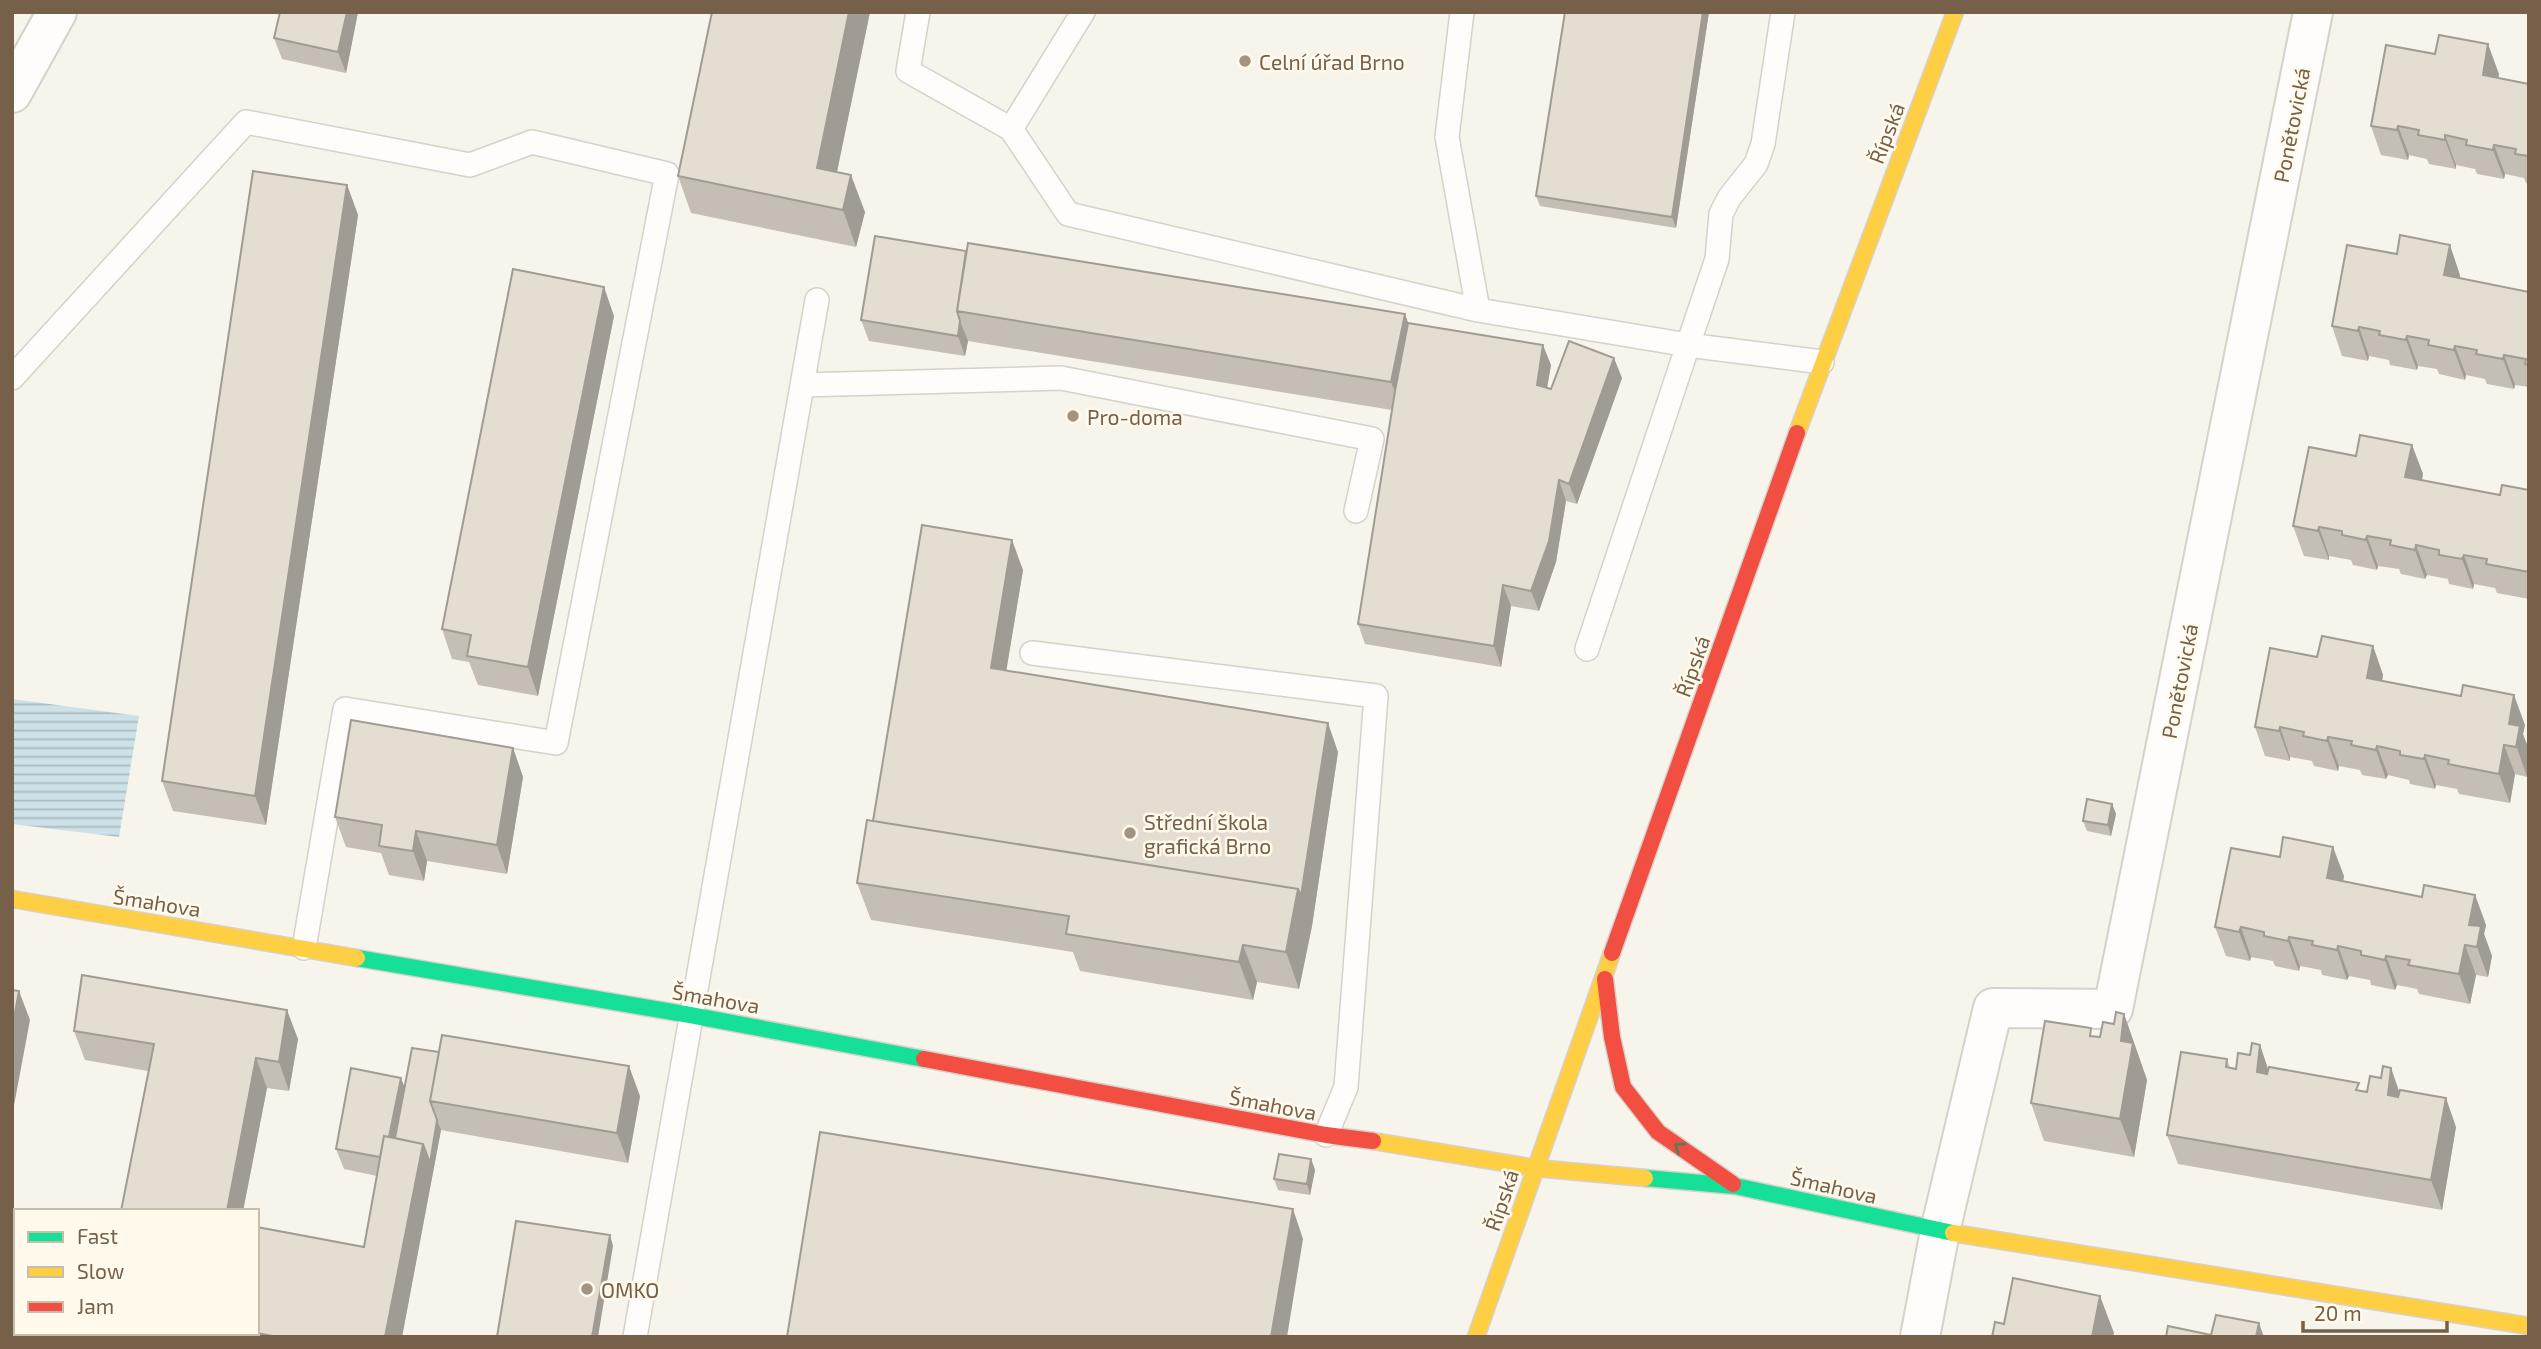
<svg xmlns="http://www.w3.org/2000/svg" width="2541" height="1349" font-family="'Exo 2',sans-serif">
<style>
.water{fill:url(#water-rules)}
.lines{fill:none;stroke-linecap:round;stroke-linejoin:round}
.lane-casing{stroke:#d6d1c9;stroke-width:26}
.street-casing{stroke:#d6d1c9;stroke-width:42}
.fast-casing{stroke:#d7d1c9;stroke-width:19}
.slow-casing{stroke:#d7d1c9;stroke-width:19}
.jam-casing{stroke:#d7d1c9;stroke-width:19}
.lane{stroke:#fefdfc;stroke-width:23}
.street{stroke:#fefdfc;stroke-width:38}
.fast{stroke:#16e098;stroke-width:16}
.slow{stroke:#ffcf43;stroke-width:16}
.jam{stroke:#f24e42;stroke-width:16}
.wall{fill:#c4beb5}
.shaded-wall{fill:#a09b93}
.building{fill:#e4ddd2;stroke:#a09b93;stroke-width:2}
.oneway{stroke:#637a5a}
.poi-dot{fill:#a39482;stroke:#fffaec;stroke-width:2.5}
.labels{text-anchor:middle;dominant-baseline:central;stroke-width:5;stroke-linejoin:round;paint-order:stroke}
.poi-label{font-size:21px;fill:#76604a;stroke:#fffaec;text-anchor:start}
.street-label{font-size:21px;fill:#76604a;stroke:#fffaec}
</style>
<defs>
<pattern id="water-rules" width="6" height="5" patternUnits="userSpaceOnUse" patternTransform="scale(1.75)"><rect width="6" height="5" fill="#cce1e8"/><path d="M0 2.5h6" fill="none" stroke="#aababe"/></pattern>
</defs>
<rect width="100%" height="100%" fill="#f7f4eb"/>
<path class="water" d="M12 699 139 716 119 837 12 824Z"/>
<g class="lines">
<defs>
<path id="lane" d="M918 12 908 71 1011 129
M1083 12 1011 129 1068 214 1478 310 1688 345 1587 649
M1462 12 1447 137 1478 310
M1783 12 1763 144 1756 164 1729 198 1721 214 1717 259 1688 345 1822 362
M12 378 246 122 470 165 532 142 667 174 556 743 345 709 304 948
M802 385 1061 378 1372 439 1356 511
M1032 653 1376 696 1346 1087 1326 1135
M635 1337 817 300"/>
<path id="street" d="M12 93 57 12
M1920 1337 1940 1231 1993 1008 2113 1009 2313 12"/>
<path id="fast" d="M357 958 690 1015 924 1059
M1645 1178 1735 1186 1953 1233"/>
<path id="slow" d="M1797 433 1955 12
M12 899 357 958
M1373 1141 1535 1168 1645 1178
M1953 1233 2529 1326
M1476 1337 1612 953"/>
<path id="jam" d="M1612 953 1797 433
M1605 979 1612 1037 1623 1087 1658 1132 1733 1184
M924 1059 1326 1135 1373 1141"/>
</defs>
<use href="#lane" class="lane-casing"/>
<use href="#street" class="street-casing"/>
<use href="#fast" class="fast-casing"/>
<use href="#slow" class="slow-casing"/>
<use href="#jam" class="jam-casing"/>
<use href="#lane" class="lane"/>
<use href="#street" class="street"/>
<use href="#fast" class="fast"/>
<use href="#slow" class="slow"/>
<use href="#jam" class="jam"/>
</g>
<path class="wall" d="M280 12H358L346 73 282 59 274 38Z
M870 12 837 172 865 212 856 247 691 213 678 176Z
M1565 12H1709L1676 228 1540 206 1536 196Z
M2499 74 2498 78 2529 84V184L2526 183 2524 178 2505 174 2504 179 2477 174 2475 169 2456 165V169L2429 164 2427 159 2409 155 2408 160 2381 155 2371 126Z
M347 185 358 215 266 825 173 811 162 781Z
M966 251 1405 314 1408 323 1551 365 1547 388 1551 389 1622 378 1577 504 1566 501 1556 562 1539 611 1511 606 1501 667 1365 644 1358 624 1392 410 968 341 965 356 869 341 861 320Z
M2460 275V278L2529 292V387L2515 385 2514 389 2487 384 2485 379 2466 375 2465 380 2439 374 2437 369 2418 366 2417 370 2390 365 2389 360 2369 356 2368 361 2342 356 2332 326Z
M614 316 538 696 478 685 469 662 452 659 442 629Z
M2412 445 2423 474 2422 481 2500 495 2529 490V599L2497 593 2495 588 2474 584 2473 589 2449 584 2448 579 2427 575 2425 579 2401 574 2399 569 2378 566 2377 570 2353 565 2351 560 2329 556V560L2304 556 2293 526 2356 456Z
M1023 570 1006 670 1338 752 1312 926 1299 989 1257 982 1253 1000 1080 971 1073 952 871 920 857 883 873 821Z
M2373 646 2383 675 2382 681 2525 725 2523 734 2527 777 2515 774 2510 803 2459 794 2457 789 2436 785 2435 789 2410 784 2409 780 2388 775 2386 779 2362 775 2360 770 2339 766 2338 771 2314 766 2312 761 2290 757V761L2265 756 2255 727 2317 657Z
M513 748 523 777 507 874 427 861 424 881 389 875 381 853 346 847 335 817Z
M2112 804 2116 814 2111 836 2087 831 2083 821Z
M2344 876 2343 881 2422 897 2475 895 2486 925 2484 934 2492 956 2488 977 2476 975 2470 1004 2419 994 2417 989 2397 985 2395 990 2371 985 2370 980 2349 976 2347 980 2322 975 2321 970 2300 966 2299 971 2275 966 2273 961 2251 957 2250 961 2226 956 2215 927Z
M2124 1014 2147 1080 2134 1157 2044 1141 2031 1103 2094 1036 2100 1037Z
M74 1031 298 1039 289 1091 267 1088 243 1211H121L148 1071 85 1060Z
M2260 1045 2268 1069 2367 1092 2391 1068 2399 1092 2456 1127 2442 1210 2178 1164 2167 1135 2227 1059 2230 1068 2236 1069Z
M404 1087 640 1096 628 1163 441 1130 402 1337H124L104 1333H257L364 1247 377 1176 344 1169 336 1149Z
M1311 1159 1315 1170 1310 1195 1278 1190 1274 1179Z"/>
<path class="shaded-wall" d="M347 12H358L346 73 338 52Z
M849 12H870L830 205 817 168Z
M1703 12H1709L1676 228 1672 217Z
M2488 44 2499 74 2494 104 2483 75Z
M2398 126 2409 155 2408 160 2397 130Z
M2445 135 2456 165V169L2445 140Z
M2494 145 2505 174 2504 179 2493 150Z
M851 175 865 212 856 247 843 210Z
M347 185 358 215 266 825 255 796Z
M2450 245 2460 275 2455 305 2444 275Z
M604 287 614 316 538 696 528 667Z
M1405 314 1415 343 1402 411 1391 382Z
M960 321 968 341 965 356 958 336Z
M2359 327 2369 356 2368 361 2358 331Z
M2407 336 2418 366 2417 370 2406 340Z
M1543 345 1551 365 1544 405 1537 385Z
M2455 346 2466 375 2465 380 2454 350Z
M2504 355 2515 385 2514 389 2503 359Z
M1614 358 1622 378 1577 504 1569 484Z
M2412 445 2423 474 2416 507 2405 477Z
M1559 480 1566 501 1556 562 1539 611 1531 591Z
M2319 527 2329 556V560L2318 531Z
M2367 536 2378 566 2377 570 2366 540Z
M1012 540 1023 570 1002 697 991 668Z
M2416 545 2427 575 2425 579 2415 550Z
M2464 555 2474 584 2473 589 2462 559Z
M1503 585 1511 606 1501 667 1494 646Z
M2373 646 2383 675 2377 708 2367 678Z
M2514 695 2525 725 2523 734 2529 749V767L2527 777 2509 724Z
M1328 723 1338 752 1312 926 1299 989 1286 952Z
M2280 727 2290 757V761L2279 731Z
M2328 737 2339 766 2338 771 2327 741Z
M2504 745 2515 774 2510 803 2499 774Z
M2377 746 2388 775 2386 779 2376 750Z
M513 748 523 777 507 874 497 845Z
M2425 755 2436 785 2435 789 2424 759Z
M2112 804 2116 814 2111 836 2108 825Z
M416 831 427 861 424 881 413 851Z
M2333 847 2344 876 2338 908 2327 878Z
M2475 895 2486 925 2484 934 2492 956 2488 977 2469 925Z
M2241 927 2251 957 2250 961 2239 932Z
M2289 937 2300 966 2299 971 2288 941Z
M1243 945 1257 982 1253 1000 1239 962Z
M2465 945 2476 975 2470 1004 2459 974Z
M2338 946 2349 976 2347 980 2337 950Z
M2386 956 2397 985 2395 990 2385 960Z
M19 991 30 1020 12 1116V1029Z
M287 1010 298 1039 289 1091 279 1062Z
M2124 1014 2147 1080 2134 1157 2120 1119 2121 1041Z
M2260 1045 2270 1075 2257 1072Z
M256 1058 267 1088 243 1211H227Z
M629 1066 640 1096 628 1163 617 1133Z
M2391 1068 2401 1097 2388 1095Z
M401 1078 409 1098 397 1156 385 1158Z
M2446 1098 2456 1127 2442 1210 2431 1180Z
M437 1120 441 1130 402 1337H385L423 1144Z
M1311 1159 1315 1170 1310 1195 1307 1184Z
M1293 1209 1303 1239 1287 1337H1271Z
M610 1235 613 1246 598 1337H592Z
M2100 1296 2114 1333 2113 1337H2092Z
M2259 1323 2264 1337H2256Z"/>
<path class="building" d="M280 12H347L338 52 274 38Z
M712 12H849L817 168 851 175 843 210 678 176Z
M1565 12H1703L1672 217 1536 196Z
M2439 35 2488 44 2483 75 2529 84V156L2515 154 2516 149 2494 145 2493 150 2466 145 2467 140 2445 135V140L2418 135 2419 130 2398 126 2397 130 2371 126 2386 45 2435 54Z
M253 171 347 185 255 796 162 781Z
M2400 235 2450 245 2444 275 2529 292V365L2525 364 2526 359 2504 355 2503 359 2476 354 2477 350 2455 346 2454 350 2428 345 2429 340 2407 336 2406 340 2379 335 2380 331 2359 327 2358 331 2332 326 2347 245 2397 254Z
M875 236 966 251 957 311 960 321 958 336 861 320Z
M968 243 1405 314 1391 382 957 311Z
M513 269 604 287 528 667 467 656 471 635 442 629Z
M1408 323 1543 345 1537 385 1551 389 1569 341 1614 358 1569 484 1559 480 1549 541 1531 591 1503 585 1494 646 1358 624 1395 391Z
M2360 435 2412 445 2405 477 2500 495 2502 485 2529 490V572L2486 564 2487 559 2464 555 2462 559 2439 555V550L2416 545 2415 550 2390 545 2391 540 2367 536 2366 540 2342 535V531L2319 527 2318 531 2293 526 2309 447 2356 456Z
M922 525 1012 540 991 668 1328 723 1301 896 1298 889 873 821Z
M2322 636 2373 646 2367 678 2461 696 2463 685 2514 695 2509 724 2520 726 2516 747 2504 745 2499 774 2448 764 2449 760 2425 755 2424 759 2400 755V751L2377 746 2376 750 2351 745 2352 741 2328 737 2327 741 2303 736 2304 732 2280 727 2279 731 2255 727 2270 648 2317 657Z
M351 720 513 748 497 845 416 831 413 851 379 846 382 825 335 817Z
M2087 799 2112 804 2108 825 2083 821Z
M867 820 1298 889 1286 952 1243 945 1239 962 1066 934 1069 916 857 883Z
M2283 837 2333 847 2327 878 2422 897 2424 885 2475 895 2469 925 2481 926 2477 947 2465 945 2459 974 2408 965 2410 960 2386 956 2385 960 2361 955V951L2338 946 2337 950 2312 945 2313 941 2289 937 2288 941 2264 936V932L2241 927 2239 932 2215 927 2231 848 2280 857Z
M82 975 287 1010 279 1062 256 1058 227 1211H121L154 1044 74 1031Z
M12 990 19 991 12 1029Z
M2116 1012 2124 1014 2121 1041 2133 1043 2120 1119 2031 1103 2045 1021 2091 1028 2090 1036 2100 1037 2103 1022 2114 1024Z
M442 1035 629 1066 617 1133 430 1101Z
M2252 1043 2260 1045 2257 1072 2267 1074 2269 1067 2359 1083 2356 1090 2367 1092 2370 1076 2381 1078 2383 1066 2391 1068 2388 1095 2398 1097 2400 1090 2446 1098 2431 1180 2167 1135 2181 1052 2227 1059 2226 1067 2236 1069 2238 1053 2250 1055Z
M412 1048 439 1052 430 1101 437 1120 430 1163 423 1144 395 1138Z
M351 1068 401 1078 389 1137 384 1136 380 1157 336 1149Z
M820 1132 1293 1209 1271 1337H787Z
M384 1136 423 1144 385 1337H277L257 1333V1227L364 1247Z
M1279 1154 1311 1159 1307 1184 1274 1179Z
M516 1221 610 1235 592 1337H497Z
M2013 1278 2100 1296 2092 1337H1992L1995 1322 2004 1324Z
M2216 1315 2259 1323 2256 1337H2166L2168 1326 2211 1335Z"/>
<defs><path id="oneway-chevron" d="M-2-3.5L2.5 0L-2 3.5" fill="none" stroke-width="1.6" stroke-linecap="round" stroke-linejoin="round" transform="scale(1.75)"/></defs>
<use class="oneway" href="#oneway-chevron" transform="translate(1679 1147) rotate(-145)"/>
<g class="poi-dot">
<circle cx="1245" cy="61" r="7"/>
<circle cx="1073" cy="416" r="7"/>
<circle cx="1130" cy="833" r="7"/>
<circle cx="587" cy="1289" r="7"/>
</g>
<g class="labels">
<g class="poi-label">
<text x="1259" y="61">Celní úřad Brno</text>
<text x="1087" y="416">Pro-doma</text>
<text x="1144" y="821">Střední škola<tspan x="1144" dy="24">grafická Brno</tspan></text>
<text x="601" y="1289">OMKO</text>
</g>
<g class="street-label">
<text transform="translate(2291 125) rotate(-79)">Ponětovická</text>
<text transform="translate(1886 133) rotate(-69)">Řípská</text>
<text transform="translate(1692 666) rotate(-70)">Řípská</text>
<text transform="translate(2179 681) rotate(-79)">Ponětovická</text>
<text transform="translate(157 902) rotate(9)">Šmahova</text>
<text transform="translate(716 998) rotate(10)">Šmahova</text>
<text transform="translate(1273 1104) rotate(11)">Šmahova</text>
<text transform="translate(1834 1186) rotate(13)">Šmahova</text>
<text transform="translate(1501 1200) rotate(-71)">Řípská</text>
</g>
</g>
<rect width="2541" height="1349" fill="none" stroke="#76604a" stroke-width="28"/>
<rect x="14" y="1209" width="245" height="126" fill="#fffaec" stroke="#c8bcab" stroke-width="2"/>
<rect x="28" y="1232" width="35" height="10" fill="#16e098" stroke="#c8bcab" stroke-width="2"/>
<text x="77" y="1244" font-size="21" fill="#76604a">Fast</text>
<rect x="28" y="1267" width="35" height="10" fill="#ffcf43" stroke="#c8bcab" stroke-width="2"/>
<text x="77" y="1279" font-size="21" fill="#76604a">Slow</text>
<rect x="28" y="1302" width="35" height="10" fill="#f24e42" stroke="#c8bcab" stroke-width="2"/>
<text x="77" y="1314" font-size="21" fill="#76604a">Jam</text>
<path d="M2303 1321v10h144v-10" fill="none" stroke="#76604a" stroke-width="3.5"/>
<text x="2314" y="1321" font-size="21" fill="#76604a" stroke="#fffaec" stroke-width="5" paint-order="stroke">20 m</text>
</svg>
